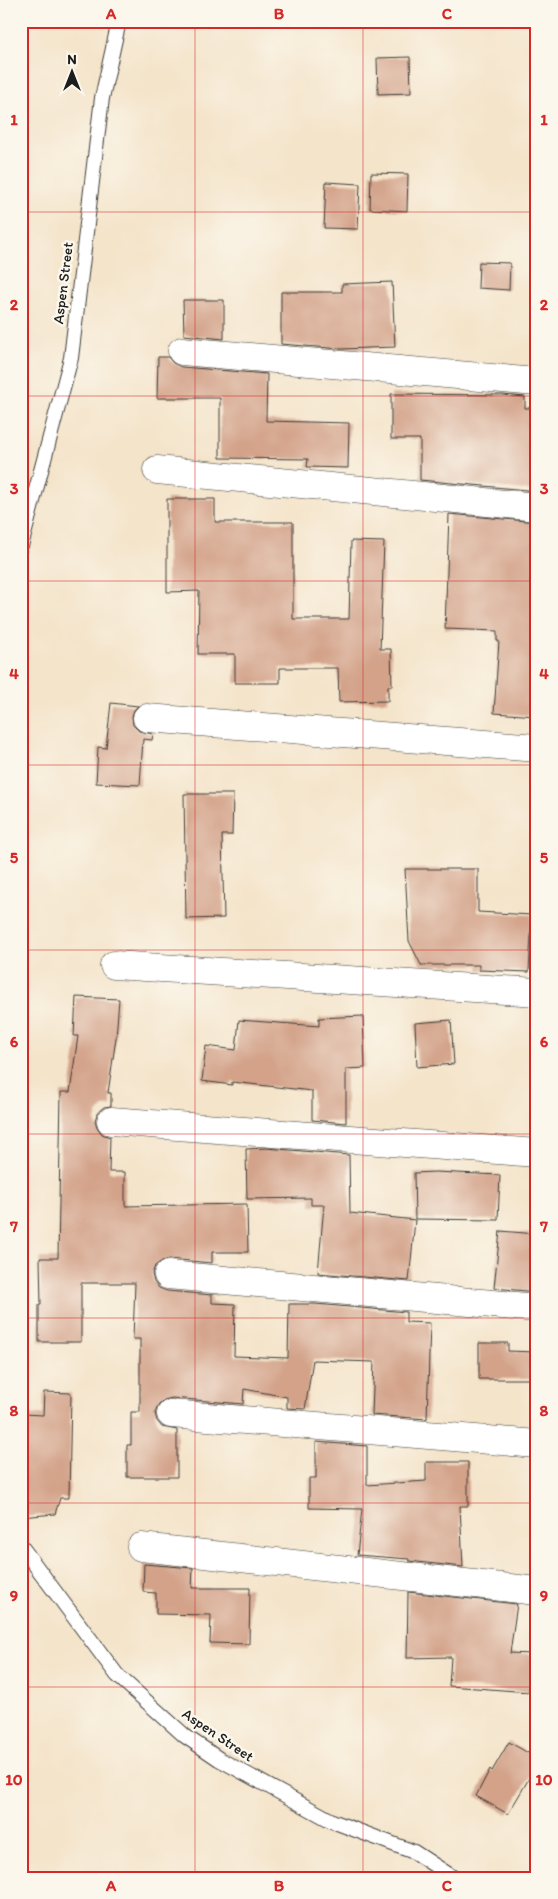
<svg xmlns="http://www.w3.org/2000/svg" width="558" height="1899" font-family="Itim,sans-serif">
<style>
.building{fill:#d3a289}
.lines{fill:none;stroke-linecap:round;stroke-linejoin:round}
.lane-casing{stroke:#3c3a36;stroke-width:16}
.street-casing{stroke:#3c3a36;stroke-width:29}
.lane{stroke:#fff;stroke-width:14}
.street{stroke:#fff;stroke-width:28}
.grid{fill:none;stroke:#d62828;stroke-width:1;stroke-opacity:0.55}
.labels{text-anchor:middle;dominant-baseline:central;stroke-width:5;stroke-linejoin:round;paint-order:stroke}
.street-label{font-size:15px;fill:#1c1c1c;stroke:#fbf7ec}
.neatline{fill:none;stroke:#d62828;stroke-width:2}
.grid-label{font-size:16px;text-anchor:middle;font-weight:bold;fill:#d62828}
</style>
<rect width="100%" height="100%" fill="#fbf7ec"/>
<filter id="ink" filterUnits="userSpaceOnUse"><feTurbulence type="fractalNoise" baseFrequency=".02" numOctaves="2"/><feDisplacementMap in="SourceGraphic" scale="10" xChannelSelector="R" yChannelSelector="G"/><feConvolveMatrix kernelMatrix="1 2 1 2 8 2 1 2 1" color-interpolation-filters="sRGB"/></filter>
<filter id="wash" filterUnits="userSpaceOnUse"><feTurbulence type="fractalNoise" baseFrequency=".0096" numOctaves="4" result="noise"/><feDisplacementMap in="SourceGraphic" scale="20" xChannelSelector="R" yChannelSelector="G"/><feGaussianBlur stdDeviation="1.12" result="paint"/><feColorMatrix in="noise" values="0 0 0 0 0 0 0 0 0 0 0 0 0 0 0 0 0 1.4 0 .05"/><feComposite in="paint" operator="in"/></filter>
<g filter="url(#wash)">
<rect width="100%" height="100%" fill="#f4e4ca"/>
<g id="blocks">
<path class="building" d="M410 57 411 93 378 94 377 58Z
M371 173 408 174 407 211 370 209Z
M326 182 360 184 358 229 324 228Z
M479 262 510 263 509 290 478 288Z
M392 282 395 347 342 349 281 344V292H342V284Z
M183 300H224V339L184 335Z
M158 357H168L173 363 181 367 267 374 266 421 349 423 348 468 307 467 308 459 220 458V398H157Z
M391 394 503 395 525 397V408H537V491L420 480V439H391Z
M167 499H215V522H293V619H349L351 541 384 542 380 649H391L392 686H388V701L339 702 338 668H280V683H235V654H198L199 591 167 592Z
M449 514 537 522V716L494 713 499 641H497V631L445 629Z
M111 703 138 706 134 710 132 716 133 725 139 731 153 734 152 740 143 739 140 785 96 783 98 747 106 748Z
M184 794H233L232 835H222L224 918 186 919Z
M405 869H478V912L532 915 529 972 479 970V965H421L409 941Z
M76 997 119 999 116 1038 108 1093H111V1106L104 1107 98 1112 95 1120 97 1127 102 1134 110 1137 109 1172H125V1206L247 1204 248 1252H212V1263L169 1259 162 1261 155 1266 152 1274 154 1282 159 1288 167 1291 212 1295V1303L235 1304 234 1356 288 1358 289 1304H315L406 1312V1322L430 1323 427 1419 372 1415 374 1362 313 1360 305 1409 287 1408V1397L244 1389 243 1404 172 1398 164 1400 158 1406 155 1413 157 1421 162 1427 177 1430V1477H127V1445H131V1412H140V1339H133L135 1283H81V1342H39V1305H41L40 1258H58L61 1092H70L78 1036H74Z
M363 1016 365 1068 346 1069V1123L312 1120V1091L232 1082V1085L202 1081 206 1046 236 1050 239 1020 319 1026V1018Z
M451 1020 454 1064 417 1067 415 1023Z
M266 1148 349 1155 350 1213 415 1220 409 1281 318 1273 324 1205H311V1198L247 1199 246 1149Z
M435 1172 500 1175 498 1220 415 1219 414 1173Z
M500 1231 537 1234V1292L494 1288Z
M479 1343H508V1351L536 1352 535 1379H479Z
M44 1392 71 1393 69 1498H60L55 1514 21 1517 22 1414 43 1415Z
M316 1442 367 1446V1485L426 1481V1462H468V1506H460L463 1567 409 1561V1559L357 1555 362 1509 309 1508V1478H316Z
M144 1564 193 1568 192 1588H250L249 1644 210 1643 211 1615 156 1614V1593L143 1592Z
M408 1592 517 1604 510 1653 531 1654V1656L537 1657V1687L529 1686V1692L449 1686 451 1657 407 1658Z
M509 1742 537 1758V1765L508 1814 476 1796 490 1769 492 1771Z"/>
</g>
</g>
<g filter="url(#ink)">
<use href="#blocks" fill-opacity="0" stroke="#3c3a36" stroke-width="1"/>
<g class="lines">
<defs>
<path id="lane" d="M21 546 71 358 102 98 119 21
M21 1546 117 1675 185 1736 219 1759 332 1821 414 1852 454 1878"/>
<path id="street" d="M182 351 537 382
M157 470 537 507
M147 718 537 748
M114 965 537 992
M111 1121 537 1153
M168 1275 537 1308
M171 1414 537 1444
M141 1547 537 1591"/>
</defs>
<use href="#lane" class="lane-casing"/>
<use href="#street" class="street-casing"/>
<use href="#lane" class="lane"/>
<use href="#street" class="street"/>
</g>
</g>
<path class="grid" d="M195 21V1878M363 21V1878M21 212H537M21 396H537M21 581H537M21 765H537M21 950H537M21 1134H537M21 1318H537M21 1503H537M21 1687H537"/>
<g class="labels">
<g class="street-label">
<text transform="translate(63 283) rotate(-83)">Aspen Street</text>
<text transform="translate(218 1735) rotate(34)">Aspen Street</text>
</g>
</g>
<rect width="558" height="1899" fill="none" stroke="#fbf7ec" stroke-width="55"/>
<g transform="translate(72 72)" stroke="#fbf7ec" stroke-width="4" paint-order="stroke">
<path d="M0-4L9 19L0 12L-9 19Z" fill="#1c1c1c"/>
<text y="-8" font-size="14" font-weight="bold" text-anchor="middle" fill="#1c1c1c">N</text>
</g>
<rect x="28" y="28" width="502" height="1844" class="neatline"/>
<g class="grid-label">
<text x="111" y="19">A</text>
<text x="279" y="19">B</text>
<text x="447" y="19">C</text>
<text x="14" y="125">1</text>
<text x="544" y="125">1</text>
<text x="14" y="310">2</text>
<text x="544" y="310">2</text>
<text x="14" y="494">3</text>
<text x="544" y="494">3</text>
<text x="14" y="679">4</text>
<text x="544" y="679">4</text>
<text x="14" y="863">5</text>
<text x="544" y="863">5</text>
<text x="14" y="1047">6</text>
<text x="544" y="1047">6</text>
<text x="14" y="1232">7</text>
<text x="544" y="1232">7</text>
<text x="14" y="1416">8</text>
<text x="544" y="1416">8</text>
<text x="14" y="1601">9</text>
<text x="544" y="1601">9</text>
<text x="14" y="1785">10</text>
<text x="544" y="1785">10</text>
<text x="111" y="1891">A</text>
<text x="279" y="1891">B</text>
<text x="447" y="1891">C</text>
</g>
</svg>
